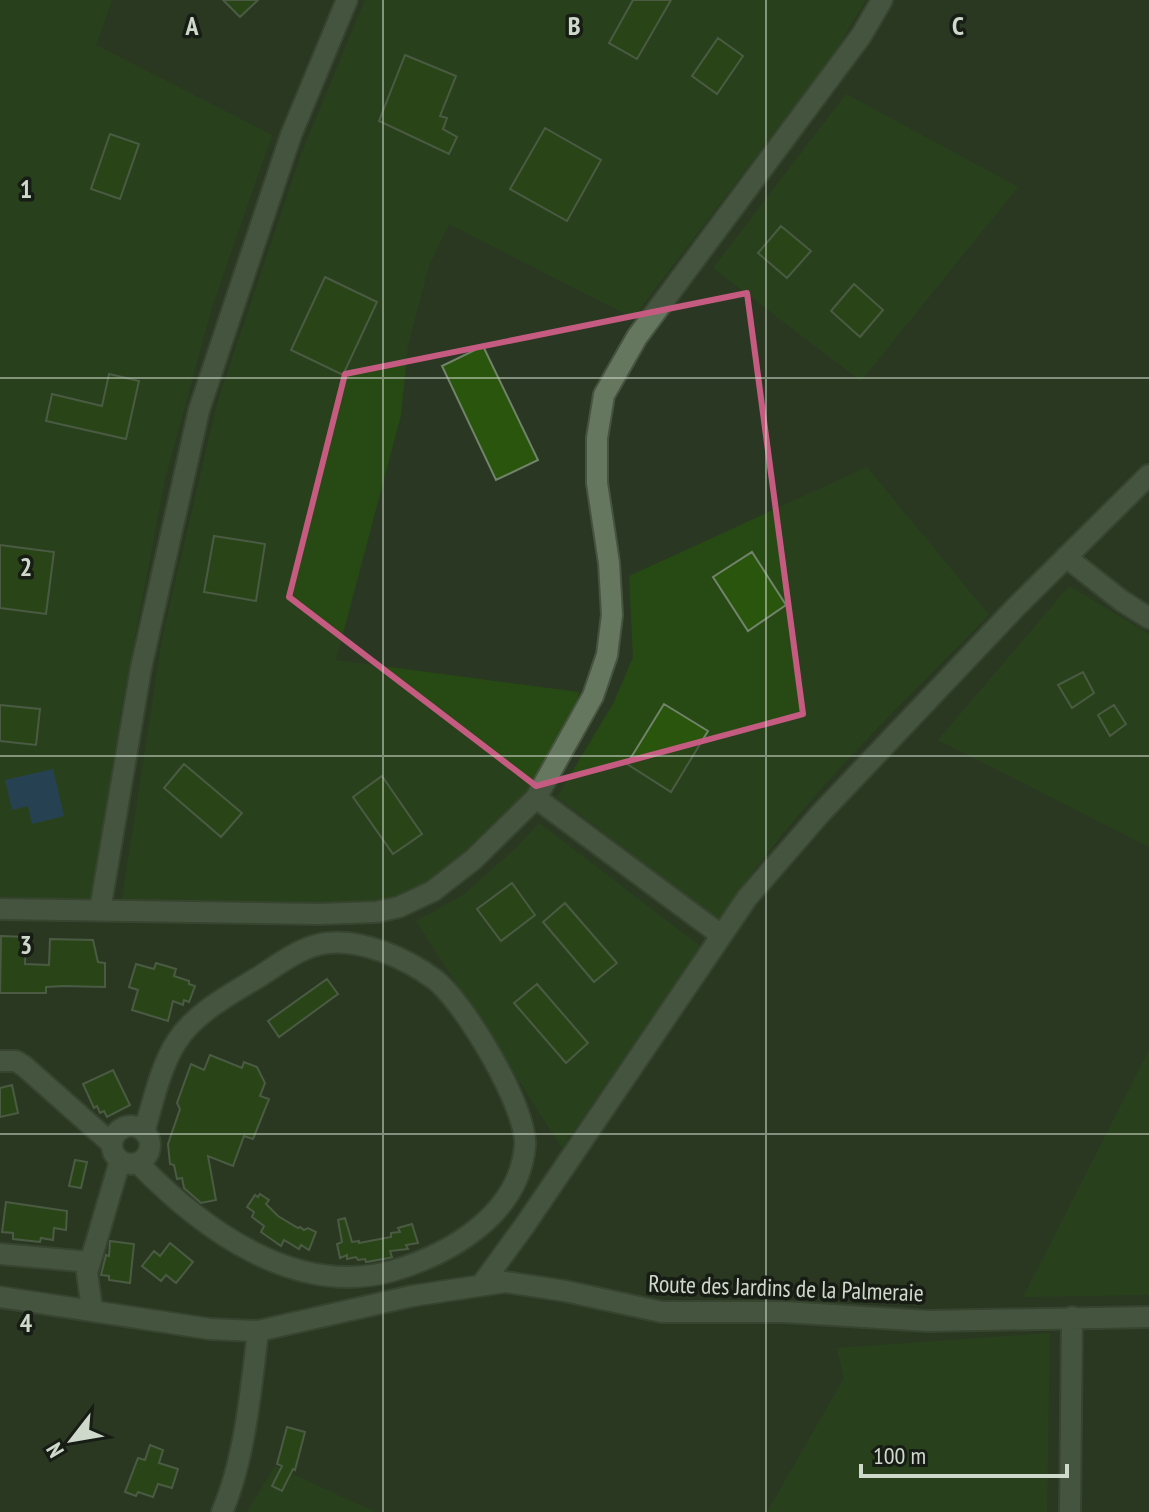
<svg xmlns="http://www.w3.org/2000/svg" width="1149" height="1512" font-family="'PT Sans Narrow',sans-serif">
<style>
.garden{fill:#274a15}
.water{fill:#224f8d}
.building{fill:#29560c;stroke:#72836b;stroke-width:2}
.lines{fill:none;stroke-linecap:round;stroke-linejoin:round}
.minor-casing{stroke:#475341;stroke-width:24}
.minor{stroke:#66775f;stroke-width:20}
.marked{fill:none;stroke:#c65b82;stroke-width:6;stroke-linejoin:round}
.grid{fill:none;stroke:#ced8cb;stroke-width:2;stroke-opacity:0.55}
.labels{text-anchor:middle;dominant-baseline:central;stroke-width:7;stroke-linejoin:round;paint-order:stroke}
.street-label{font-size:24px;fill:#ced8cb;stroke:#171d14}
.grid-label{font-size:26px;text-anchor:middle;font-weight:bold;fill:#ced8cb;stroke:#171d14;stroke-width:7;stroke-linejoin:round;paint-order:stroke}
</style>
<rect width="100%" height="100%" fill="#2a3823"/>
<path class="garden" d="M0 0H112L96 45 272 135 212 307 165 479 121 710 92 901 0 897Z
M365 0H866L832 56 633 318 449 224 429 266 408 345 401 415 336 660 579 692 575 713 535 785 494 830 435 883 393 905 318 907 122 899 163 634 218 400 302 152Z
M846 94 1018 187 861 381 713 268Z
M867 467 989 615C894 711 794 806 719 920L557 797 614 702 633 657 629 576Z
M1069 586 1149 634V847L938 740Z
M539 823 700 946 562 1148 416 921 463 895 516 848Z
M1149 1050V1295L1023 1297Z
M1050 1333 1047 1512H767L844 1378 837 1348Z
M275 1466 375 1512H247Z"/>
<path class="water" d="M53 769 64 816 32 824 28 806 12 810 5 780Z"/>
<path class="building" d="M223 0H258L240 17Z
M633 0H671L637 59 609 43Z
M718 38 743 56 717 94 692 76Z
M405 55 456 76 440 116 447 118 443 129 457 137 449 154 379 121Z
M545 128 601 160 567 221 510 189Z
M110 134 139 144 120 199 91 189Z
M781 226 811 251 787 278 758 253Z
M325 277 377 302 343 375 291 350Z
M854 284 883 310 860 337 831 311Z
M483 346 538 460 496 480 442 366Z
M109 374 139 381 126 439 46 421 52 394 102 406Z
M214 536 265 544 256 601 204 592Z
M0 545 54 552 46 614 0 608Z
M752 552 786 605 748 631 713 577Z
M1083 672 1094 693 1072 708 1058 685Z
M664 704 708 731 671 792 627 764Z
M0 705 40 709 36 745 0 741Z
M1114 705 1126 724 1110 736 1098 715Z
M184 764 242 813 221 837 164 788Z
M382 776 422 834 393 854 353 797Z
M512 883 535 915 501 941 477 909Z
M565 903 617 963 594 982 543 922Z
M1 936 26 937 25 964 49 965 50 939 93 940 98 962 105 963V987L64 986 46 987V993H0Z
M156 963 176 969 174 976 189 981V984L195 986 189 1002 184 1000 183 1005 173 1001 168 1021 132 1010 138 990 129 987 136 964 154 969Z
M327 979 338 994 279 1037 268 1021Z
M537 984 588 1043 566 1063 514 1003Z
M210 1055 242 1068 244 1062 257 1067 265 1083 260 1096 269 1099 253 1139 244 1136 233 1166 208 1156 216 1200 201 1203 184 1188 182 1178 177 1179 174 1165 170 1164 168 1144 180 1109 177 1103 191 1064 204 1070Z
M113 1070 130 1105 107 1117 104 1111 100 1113 97 1106 94 1108 83 1084Z
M12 1085 18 1113 0 1117V1088Z
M75 1160 87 1162 81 1188 69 1186Z
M260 1194 269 1200 266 1204 278 1216 298 1228 300 1227 304 1230 308 1228 316 1232 309 1250 301 1245 299 1249 284 1240 281 1246 261 1232 264 1226 252 1217 254 1212 247 1207 255 1195 258 1197Z
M6 1202 67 1211 66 1230 54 1228 53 1240 41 1238 40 1242 13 1239V1233L2 1232Z
M345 1218 352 1242 359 1241V1243L391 1237V1233L400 1232 398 1228 412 1224 418 1243 406 1245 408 1249 390 1251 392 1257 389 1258 366 1262 365 1259 358 1260 356 1257 347 1259V1255L340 1258 337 1244 342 1242 338 1220Z
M110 1241 134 1244 130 1283 109 1280V1276L101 1275 106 1255 109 1256Z
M170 1243 193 1262 176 1283 166 1275 161 1281 142 1266 154 1251 160 1256Z
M287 1427 305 1432 295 1470 293 1469 282 1491 272 1486 282 1466 277 1464Z
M150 1445 163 1450 159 1463 178 1469 172 1488 158 1484 153 1497 138 1492 136 1496 125 1492 138 1458 145 1460Z"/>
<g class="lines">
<defs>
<path id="minor" d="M1066 557 1122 601 1149 618
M536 798 721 935
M0 909 319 914 377 912 399 907 433 891 474 859 536 798 593 696 607 655 612 615 609 563 597 483V438L604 395 637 337 861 36 882 0
M100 910 141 668 199 410 291 135 347 0
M0 1061H16L24 1066 112 1144
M112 1145a19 19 0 1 1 38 0a19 19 0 1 1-38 0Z
M138 1163C202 1229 295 1298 392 1271 451 1254 519 1214 525 1146 528 1109 464 1001 434 979 406 958 362 939 327 943 301 946 278 965 257 978 229 995 195 1013 177 1041 160 1067 153 1103 144 1132
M0 1254 90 1262
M482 1284 525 1225 747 898 820 814 1015 608 1149 475
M0 1297 210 1329 258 1331 412 1296 505 1282 565 1291 662 1312H784L928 1321 1149 1317
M92 1309 87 1273 120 1161
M222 1512C245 1459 251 1389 258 1331
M1070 1512 1072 1317"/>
</defs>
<use href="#minor" class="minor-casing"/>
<use href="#minor" class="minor"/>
</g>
<path d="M0 0H1149V1512H0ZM747 293 803 714 536 786 289 597 345 374Z" fill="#2a3823" fill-opacity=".55" fill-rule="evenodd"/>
<path class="marked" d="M747 293 803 714 536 786 289 597 345 374Z"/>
<path class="grid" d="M383 0V1512M766 0V1512M0 378H1149M0 756H1149M0 1134H1149"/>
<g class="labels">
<g class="street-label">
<text transform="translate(786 1288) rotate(2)">Route des Jardins de la Palmeraie</text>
</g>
</g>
<g class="grid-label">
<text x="192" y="35">A</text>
<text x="574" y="35">B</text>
<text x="958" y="35">C</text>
<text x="26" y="198">1</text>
<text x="26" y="576">2</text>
<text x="26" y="954">3</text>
<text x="26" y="1332">4</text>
</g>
<g transform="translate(72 1440) rotate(239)" stroke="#171d14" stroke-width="6" paint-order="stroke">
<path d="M0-6L14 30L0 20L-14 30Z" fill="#ced8cb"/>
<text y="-12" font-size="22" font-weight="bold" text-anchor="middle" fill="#ced8cb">N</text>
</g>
<path d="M861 1464v12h206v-12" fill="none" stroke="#ced8cb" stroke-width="4"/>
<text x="873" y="1464" font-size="24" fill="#ced8cb" stroke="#171d14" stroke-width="6" paint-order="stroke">100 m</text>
</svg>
